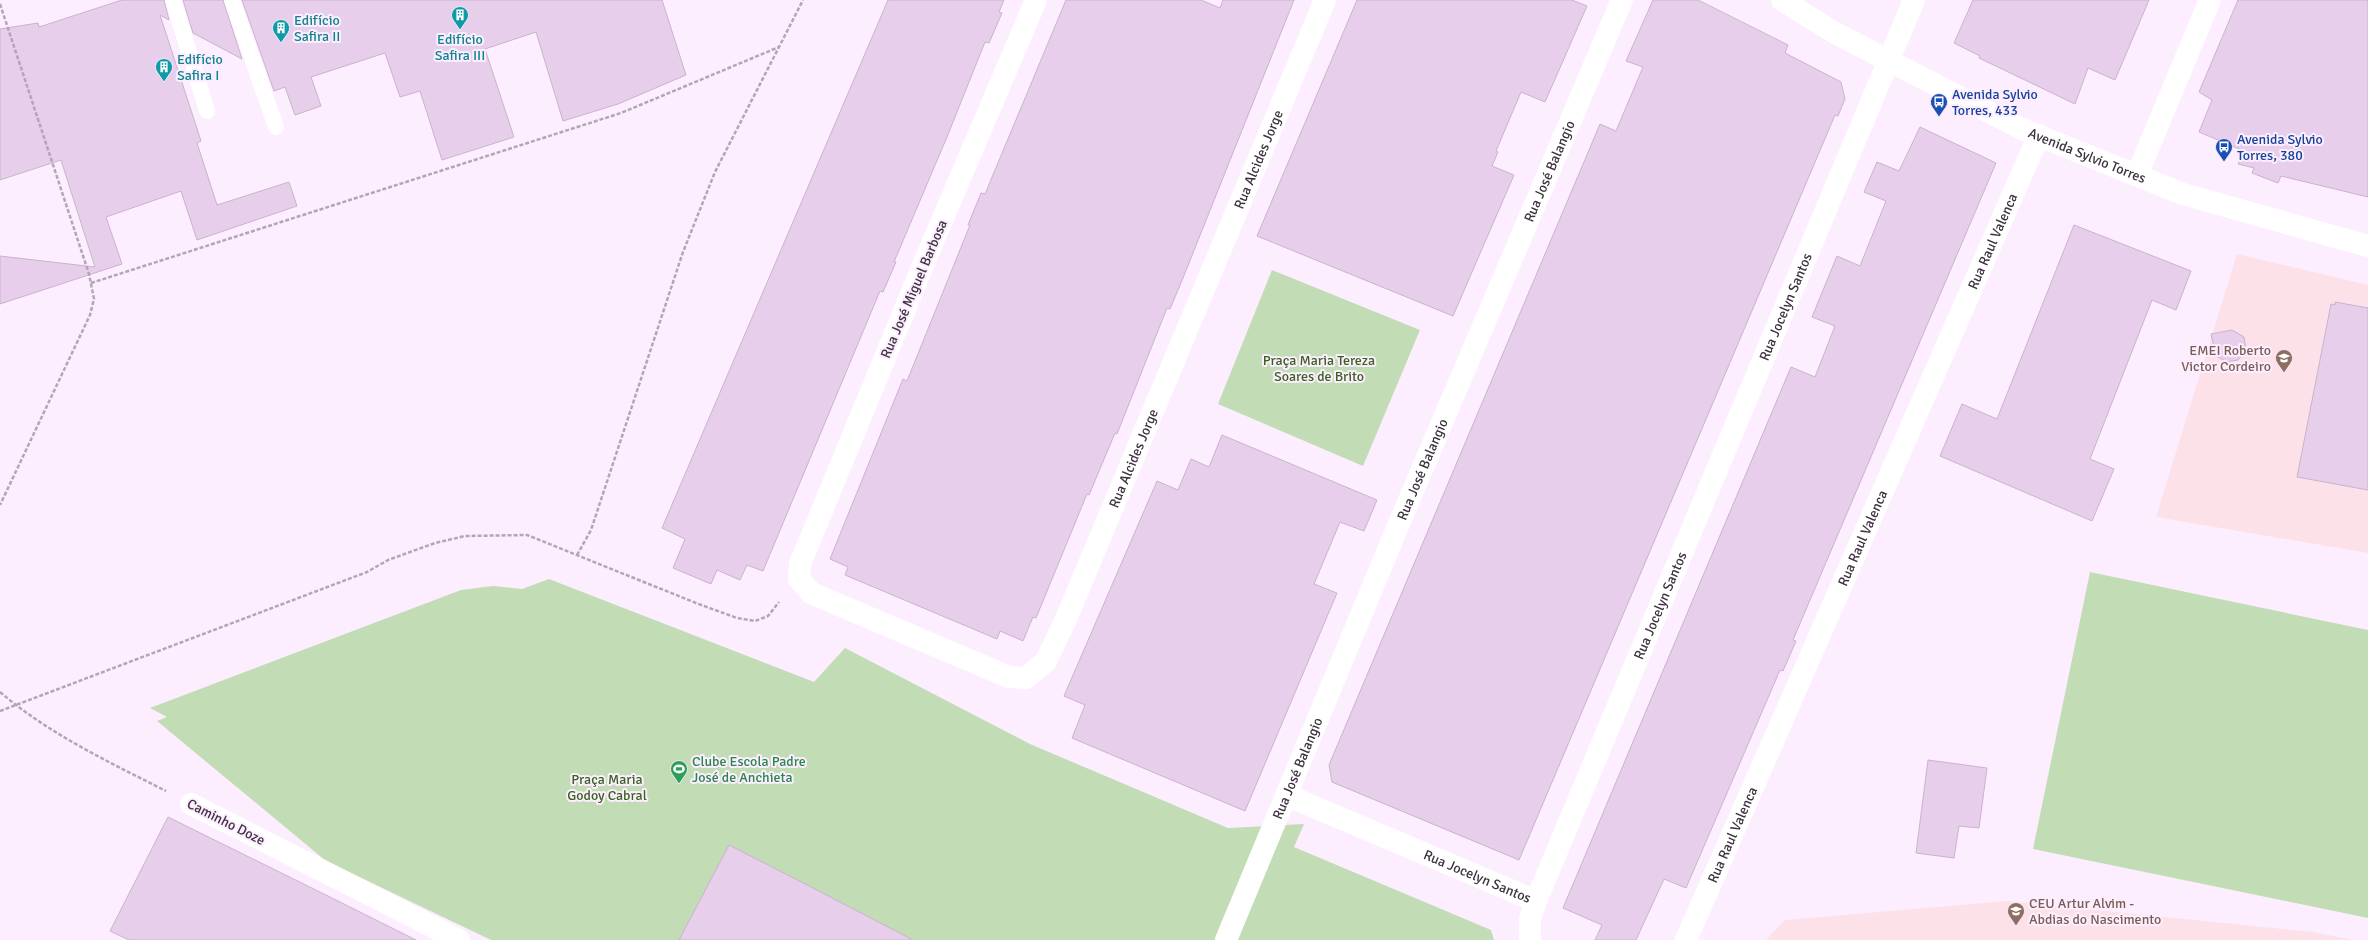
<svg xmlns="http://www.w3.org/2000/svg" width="2368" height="940" font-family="Signika,sans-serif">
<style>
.education{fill:#fce2e8}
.green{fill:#c2dcb5}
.building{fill:#e7cfeb;stroke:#cab2ce}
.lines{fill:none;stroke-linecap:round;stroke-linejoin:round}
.path{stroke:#b3a6b4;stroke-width:2.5;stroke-dasharray:4 2;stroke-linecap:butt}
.lane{stroke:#fff;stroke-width:16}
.street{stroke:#fff;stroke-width:22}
.secondary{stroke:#fff;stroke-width:22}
.labels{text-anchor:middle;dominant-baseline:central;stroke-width:4;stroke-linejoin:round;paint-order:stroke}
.culture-label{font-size:14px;fill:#0d838f;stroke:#fdeeff;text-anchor:start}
.transit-label{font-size:14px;fill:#164399;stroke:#fdeeff;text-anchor:start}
.street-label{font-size:14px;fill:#3d333e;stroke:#fdeeff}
.education-label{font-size:14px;fill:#785e54;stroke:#fdeeff;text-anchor:end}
.park-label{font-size:14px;fill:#38621e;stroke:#fdeeff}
.leisure-label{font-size:14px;fill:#27864d;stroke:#fdeeff;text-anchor:start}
</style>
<rect width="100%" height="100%" fill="#fdeeff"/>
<path class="education" d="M2237 254 2368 285V553L2156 517Z
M2007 901 2313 932 2354 940H1766L1785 920Z"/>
<path class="green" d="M1272 270 1420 330 1363 466 1218 404Z
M2090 572 2368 630V918L2033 849Z
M549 579 814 682 845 648 1030 744 1228 828 1304 824 1294 847 1491 930 1494 940H491L326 861 157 721 167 717 150 708 461 590 493 586 522 589Z"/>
<path class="building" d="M122 0H164L169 20 160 15 201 141 197 143 217 205 289 182 297 206 197 240 181 191 106 217 122 264 0 304V256L95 267 61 160 0 180V29L38 23 39 27Z
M183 0H223L242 59 193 33Z
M242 0H662L686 75 618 104 563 121 536 32 485 49 514 137 442 160 420 91 400 97 385 53 311 77 321 106 295 115 285 87 274 91Z
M888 0H1004L999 12 1002 13 989 43 985 42 947 137 894 262H896L883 292 880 291 763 571 747 565 740 580 717 570 711 584 673 568 685 539 662 528Z
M1066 0H1201L1220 8 1223 0H1294L1183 278 1170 309 1167 308 1117 434 1115 433 1089 495 1087 494 1036 618 1033 617 1023 641 1000 631 997 639 845 575 848 567 830 559 903 379 907 381 970 225H968L981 193 985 194Z
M1357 0H1572L1587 6 1545 102 1521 92 1496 151 1498 152 1492 166 1514 175 1453 316 1257 236Z
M1653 0H1698L1788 45 1785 53 1841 82 1845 99 1838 116 1835 115 1519 860 1332 782 1329 765 1600 124 1616 131 1643 67 1626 61Z
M1973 0H2149L2115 80 2088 68 2075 104 1979 58 1980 56 1954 43Z
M2238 0H2368V197L2281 176 2278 183 2252 173 2254 168 2238 164 2244 151 2199 132 2212 100 2199 92Z
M1920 127 1996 163 1793 640 1796 641 1783 671 1780 670 1686 888 1664 879 1636 940H1595L1602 925 1563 908 1791 367 1815 377 1835 326 1812 317 1837 256 1860 266 1886 201 1864 192 1877 162 1899 171Z
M2074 225 2191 271 2176 310 2152 300 2090 459 2114 469 2092 521 1940 456 1962 404 1997 419Z
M2335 302 2368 308V490L2297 477 2331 304 2335 305Z
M2232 330 2244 337 2246 350 2238 360 2227 362 2216 356 2211 334Z
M1222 435 1377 500 1364 531 1340 522 1314 584 1337 593 1245 811 1072 738 1085 705 1064 696 1157 481 1178 490 1191 459 1209 467Z
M1928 760 1987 768 1979 828 1959 826 1954 858 1916 853Z
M168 817 334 899 416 940H129L110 931Z
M729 845 813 888 913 940H679Z"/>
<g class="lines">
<path class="path" d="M0 4 89 274 94 299 90 315 0 505
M91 283 621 113 779 47 803 0
M577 555 591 530 683 252 715 172 779 47
M0 692C49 734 109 762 166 791
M0 711 367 572 388 560 435 543 465 536 527 535 696 603 737 618 755 621 768 616 779 602"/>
<path class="lane" d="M173 0 207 111
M232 0 276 127"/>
<g class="street">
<path id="s1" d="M1036 0 926 258 800 564 799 579 811 593 1009 677 1026 678 1046 661 1066 619 1325 0"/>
<path d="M2137 175 2210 0"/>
<path id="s2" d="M1286 795 1536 901 1914 0"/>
<path d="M191 804 459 940"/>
<path id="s3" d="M1226 940 1398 526 1622 0"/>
<path d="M1530 940V919L1536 901"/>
<path id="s4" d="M1686 940 2039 135"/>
</g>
<path class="secondary" id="s5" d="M1782 0 1835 33 2022 129 2183 194 2368 246"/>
</g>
<defs>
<symbol id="building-pin" viewBox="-11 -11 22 30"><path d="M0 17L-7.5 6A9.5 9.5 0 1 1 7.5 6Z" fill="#0f9aa8" stroke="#fdeeff"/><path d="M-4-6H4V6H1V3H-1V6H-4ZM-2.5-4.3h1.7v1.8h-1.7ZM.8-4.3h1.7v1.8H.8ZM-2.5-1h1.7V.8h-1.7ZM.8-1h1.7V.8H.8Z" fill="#fff"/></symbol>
<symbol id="bus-pin" viewBox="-11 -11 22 30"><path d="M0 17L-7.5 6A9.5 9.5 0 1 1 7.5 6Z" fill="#1a4fb4" stroke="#fdeeff"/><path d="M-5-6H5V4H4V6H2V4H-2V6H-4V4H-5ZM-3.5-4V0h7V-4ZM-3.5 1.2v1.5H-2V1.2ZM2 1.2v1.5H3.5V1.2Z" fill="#fff"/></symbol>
<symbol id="school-pin" viewBox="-11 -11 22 30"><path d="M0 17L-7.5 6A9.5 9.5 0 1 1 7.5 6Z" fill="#8d6e63" stroke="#fdeeff"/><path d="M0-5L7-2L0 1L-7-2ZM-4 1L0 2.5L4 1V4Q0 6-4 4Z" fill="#fff"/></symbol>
<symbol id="stadium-pin" viewBox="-11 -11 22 30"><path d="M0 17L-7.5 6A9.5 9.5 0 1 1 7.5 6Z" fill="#2e9e5b" stroke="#fdeeff"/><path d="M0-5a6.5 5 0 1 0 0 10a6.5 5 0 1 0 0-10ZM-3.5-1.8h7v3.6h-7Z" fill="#fff"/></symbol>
</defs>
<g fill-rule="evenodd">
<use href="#building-pin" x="450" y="5" width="20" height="27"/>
<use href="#building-pin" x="271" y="18" width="20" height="27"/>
<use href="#building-pin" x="154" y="57" width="20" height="27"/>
<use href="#bus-pin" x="1929" y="92" width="20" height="27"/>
<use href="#bus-pin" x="2214" y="137" width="20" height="27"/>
<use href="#school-pin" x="2274" y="348" width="20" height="27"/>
<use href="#stadium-pin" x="669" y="759" width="20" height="27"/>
<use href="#school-pin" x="2006" y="901" width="20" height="27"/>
</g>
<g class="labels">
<g class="culture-label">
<text x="294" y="20">Edifício<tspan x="294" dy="16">Safira II</tspan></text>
<text x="460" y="39" text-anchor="middle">Edifício<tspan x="460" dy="16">Safira III</tspan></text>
<text x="177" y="59">Edifício<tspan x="177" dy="16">Safira I</tspan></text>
</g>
<g class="transit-label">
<text x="1952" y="94">Avenida Sylvio<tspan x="1952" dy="16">Torres, 433</tspan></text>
<text x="2237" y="139">Avenida Sylvio<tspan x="2237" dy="16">Torres, 380</tspan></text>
</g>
<g class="street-label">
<text stroke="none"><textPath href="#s5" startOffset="343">Avenida Sylvio Torres</textPath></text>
<text stroke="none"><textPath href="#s1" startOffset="1448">Rua Alcides Jorge</textPath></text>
<text stroke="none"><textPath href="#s3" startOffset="834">Rua José Balangio</textPath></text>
<text stroke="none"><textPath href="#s4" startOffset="763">Rua Raul Valenca</textPath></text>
<text transform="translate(914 289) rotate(-67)">Rua José Miguel Barbosa</text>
<text stroke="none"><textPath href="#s2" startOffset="916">Rua Jocelyn Santos</textPath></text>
<text stroke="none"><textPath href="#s1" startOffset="1124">Rua Alcides Jorge</textPath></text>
<text stroke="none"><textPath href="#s3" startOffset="510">Rua José Balangio</textPath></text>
<text stroke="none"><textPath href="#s4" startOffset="439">Rua Raul Valenca</textPath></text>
<text stroke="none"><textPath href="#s2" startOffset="592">Rua Jocelyn Santos</textPath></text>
<text stroke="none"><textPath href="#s3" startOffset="186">Rua José Balangio</textPath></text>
<text transform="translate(226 822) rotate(27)">Caminho Doze</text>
<text stroke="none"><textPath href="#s4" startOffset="115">Rua Raul Valenca</textPath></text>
<text stroke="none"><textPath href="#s2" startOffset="208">Rua Jocelyn Santos</textPath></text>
</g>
<g class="education-label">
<text x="2271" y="350">EMEI Roberto<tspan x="2271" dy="16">Victor Cordeiro</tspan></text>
<text x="2029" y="903" text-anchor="start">CEU Artur Alvim -<tspan x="2029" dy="16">Abdias do Nascimento</tspan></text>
</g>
<g class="park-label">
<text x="1319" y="360">Praça Maria Tereza<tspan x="1319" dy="16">Soares de Brito</tspan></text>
<text x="607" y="779">Praça Maria<tspan x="607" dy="16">Godoy Cabral</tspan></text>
</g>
<g class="leisure-label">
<text x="692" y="761">Clube Escola Padre<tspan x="692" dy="16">José de Anchieta</tspan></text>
</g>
</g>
</svg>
